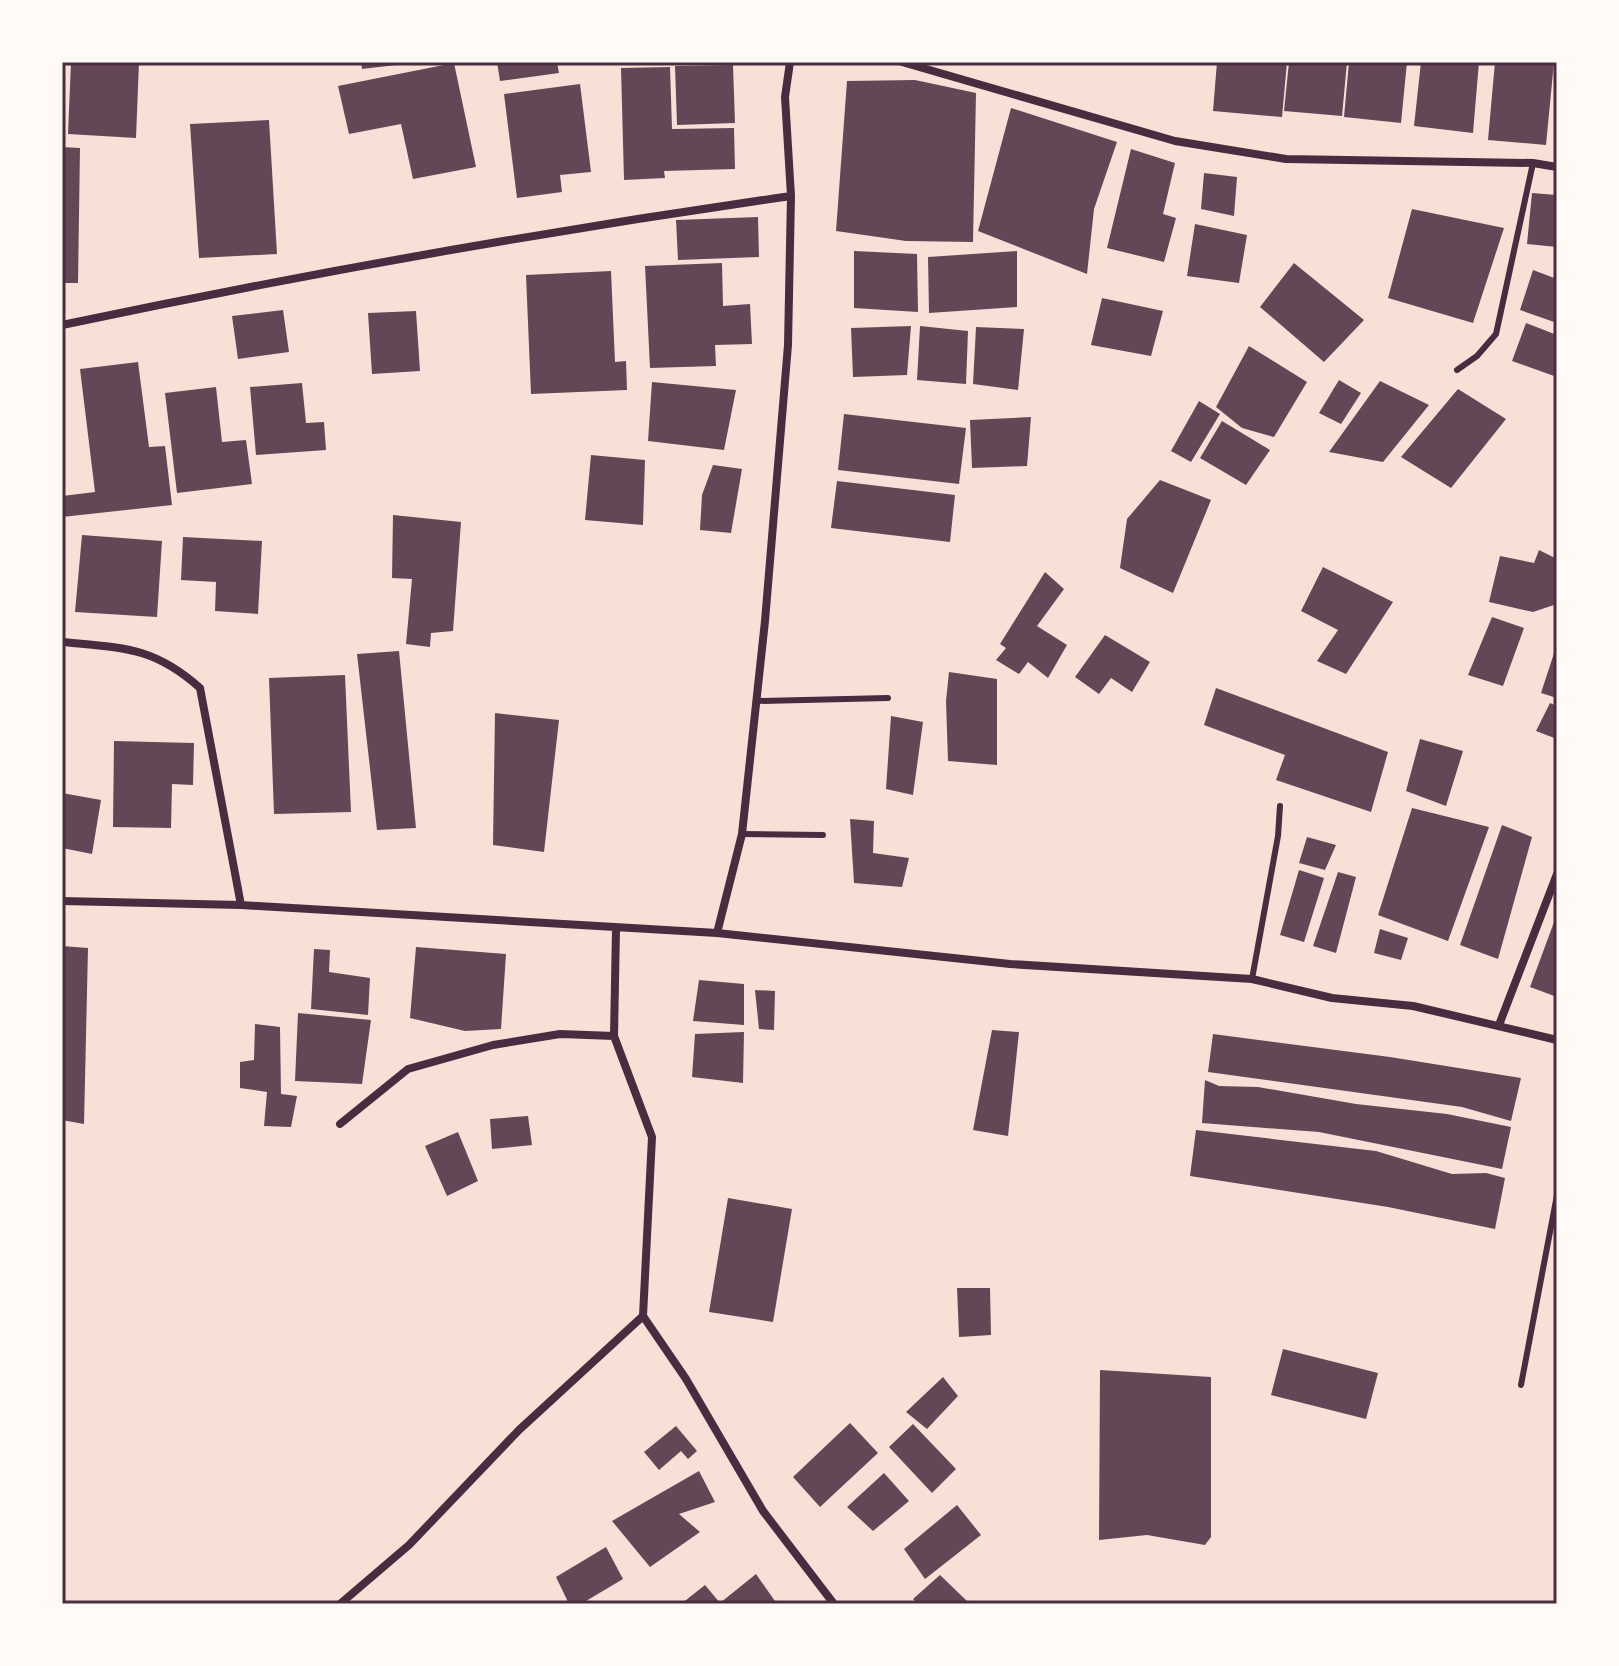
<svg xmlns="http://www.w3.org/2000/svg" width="1619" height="1666" font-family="Overpass,sans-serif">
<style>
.building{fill:#644757}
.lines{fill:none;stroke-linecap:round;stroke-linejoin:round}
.service{stroke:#4a2c40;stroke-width:6}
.minor{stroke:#4a2c40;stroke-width:8}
.neatline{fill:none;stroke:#4a2c40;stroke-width:3}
</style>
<rect width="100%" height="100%" fill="#f7e1d7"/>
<path class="building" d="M71 62H139L136 138 68 134Z
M361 62H405V64L362 69Z
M497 62H557L559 73 500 81Z
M1217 62H1287L1282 117 1213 111Z
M1289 62H1347L1342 116 1284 111Z
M1349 62H1407L1401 123 1344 117Z
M1421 62H1479L1473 133 1414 126Z
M1495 62H1554L1546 145 1488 140Z
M454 63 476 167 413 179 401 124 349 134 338 86Z
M733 65 735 123 677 125 675 66Z
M670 67 672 129 734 128 735 169 664 171 665 178 624 180 621 68Z
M915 80 976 93 973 242 906 241 836 231 847 81Z
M580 84 591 172 560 175 562 192 517 198 504 94Z
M1011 108 1117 142 1094 209 1087 274 978 231Z
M269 120 277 254 199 258 190 124Z
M62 147 80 148 78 283H62Z
M1131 149 1175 163 1163 214 1176 218 1164 262 1107 248Z
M1204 173 1237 177 1234 216 1201 209Z
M1532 193 1557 195V247L1527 244Z
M1412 209 1504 228 1473 323 1388 298Z
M758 217 759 257 678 260 676 220Z
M1195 224 1247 235 1239 283 1187 276Z
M854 251 917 254 918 312 854 308Z
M1017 251V307L929 313 928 257Z
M722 263 723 306 750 304 752 344 715 345 716 366 650 368 645 266Z
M1294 263 1364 320 1324 362 1260 307Z
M1533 270 1557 279V323L1520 310Z
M611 271 615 362 626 361 627 390 531 394 526 275Z
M1102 298 1163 311 1151 356 1091 345Z
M283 310 289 352 238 359 232 316Z
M416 311 420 371 372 374 368 313Z
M1526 323 1557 335V377L1512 361Z
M911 326 907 375 853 377 851 328Z
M920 326 968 331 966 384 917 380Z
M976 327 1024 329 1018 390 973 384Z
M1249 346 1307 382 1274 437 1242 428 1216 407Z
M138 362 149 447 165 446 172 505 62 517V496L95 492 80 369Z
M1339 380 1361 393 1341 424 1319 413Z
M1380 381 1429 405 1383 462 1329 452Z
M652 382 736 390 724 450 648 441Z
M302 383 306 423 324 422 326 450 256 455 250 387Z
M216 387 222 442 246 440 252 484 177 493 165 393Z
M1458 389 1506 419 1451 488 1401 457Z
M1199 401 1220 414 1191 462 1171 451Z
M844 414 966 428 959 484 838 470Z
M1031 417 1027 466 972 468 970 420Z
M1222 421 1270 450 1246 485 1200 458Z
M591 455 645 460 643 525 585 520Z
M713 465 742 469 731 533 700 530 702 495Z
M1160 480 1211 500 1173 593 1120 568 1127 519Z
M837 481 955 495 950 542 831 528Z
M393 515 461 522 453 631 431 633 430 647 406 644 412 579 392 578Z
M82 535 162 541 157 617 75 612Z
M183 537 262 541 258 614 215 611 216 582 181 580Z
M1539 550 1557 559V604L1533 612 1489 602 1500 556 1534 563Z
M1323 567 1393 602 1346 674 1317 661 1338 630 1301 611Z
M1045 572 1064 589 1037 626 1067 645 1048 678 1028 662 1019 674 996 660 1006 648 1000 644Z
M1492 617 1524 628 1503 686 1468 675Z
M1105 635 1150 662 1132 692 1111 678 1099 694 1075 677Z
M1557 644V698L1541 693Z
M399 651 416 828 377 830 357 654Z
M949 672 997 679V765L948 761 946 701Z
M345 675 351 812 274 814 269 678Z
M1216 688 1388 752 1371 812 1276 780 1285 755 1204 725Z
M1550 703 1557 706V739L1536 731Z
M495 713 559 720 544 852 493 845Z
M891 716 923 722 913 795 886 789Z
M1420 739 1463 751 1446 806 1406 791Z
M114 741 194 743 193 785 172 784 171 828 113 827Z
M62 793 101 800 92 854 62 848Z
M1412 808 1489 827 1448 941 1378 915Z
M850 819 874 821 873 853 909 858 902 887 854 883Z
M1502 825 1532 837 1498 959 1460 945Z
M1307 837 1336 845 1325 870 1299 863Z
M1299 870 1324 878 1304 942 1280 935Z
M1338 872 1356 877 1336 953 1313 946Z
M1557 914V997L1530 987Z
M1380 929 1408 938 1401 960 1374 953Z
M62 946 88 948 84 1124 62 1120Z
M416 947 506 954 501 1029 465 1031 410 1018Z
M314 949 330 950 329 972 370 978 368 1015 311 1009Z
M699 980 744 984V1025L693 1021Z
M755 990 775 991 774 1030 759 1029Z
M298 1013 371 1020 362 1084 295 1081Z
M255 1024 280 1027 281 1094 297 1096 291 1127 264 1126 267 1092 240 1088V1062L254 1060Z
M992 1030 1019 1032 1008 1136 973 1130Z
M744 1032 743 1083 692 1077 695 1034Z
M1213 1034 1390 1057 1521 1078 1511 1121 1462 1107 1208 1072Z
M1205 1080 1219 1086 1258 1087 1356 1104 1447 1114 1511 1127 1502 1169 1319 1132 1202 1123Z
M528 1116 532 1145 492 1149 490 1119Z
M1196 1130 1376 1151 1452 1174 1486 1173 1505 1178 1495 1229 1388 1207 1190 1176Z
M458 1132 478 1181 447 1196 425 1146Z
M728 1198 792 1209 773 1322 709 1312Z
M957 1288H990L991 1335 959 1337Z
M1283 1349 1378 1373 1366 1419 1271 1395Z
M1100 1370 1211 1377V1537L1205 1545 1147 1535 1099 1540Z
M943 1377 958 1396 927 1429 906 1412Z
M850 1423 878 1453 820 1507 793 1477Z
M913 1424 956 1469 932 1493 889 1447Z
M676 1426 697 1451 688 1459 681 1451 659 1470 644 1452Z
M699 1471 715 1502 679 1514 700 1532 650 1567 612 1521Z
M884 1473 909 1501 873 1531 847 1507Z
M957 1505 981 1535 925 1579 904 1549Z
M606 1547 623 1579 581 1604H569L556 1577Z
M756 1574 777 1604H681L705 1585 720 1603Z
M940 1575 968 1602 966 1604H918L913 1599Z"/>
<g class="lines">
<path class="service" d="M1457 370 1477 356 1496 334 1533 163
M757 701 888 698
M742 834 823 835
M1252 979 1278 836 1280 806
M1521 1385 1557 1195"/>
<path class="minor" d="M902 62 1175 141 1286 159 1533 163 1557 167
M62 325C304 274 546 231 791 196
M62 642C122 648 153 646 200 688L241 905
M62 901 241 905 717 933 1010 964 1252 979 1332 998 1413 1006 1557 1040
M616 929 614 1036 652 1137 643 1316 686 1379 763 1511 834 1604
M717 933 742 834 765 621 788 345 791 196 785 97 790 62
M1499 1025 1557 874
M340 1124 408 1069 493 1045 560 1034 614 1036
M340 1604 409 1545 519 1430 643 1316"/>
</g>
<rect width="1619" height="1666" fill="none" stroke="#fffaf5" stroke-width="128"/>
<rect x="64" y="64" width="1491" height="1538" class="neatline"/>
</svg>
